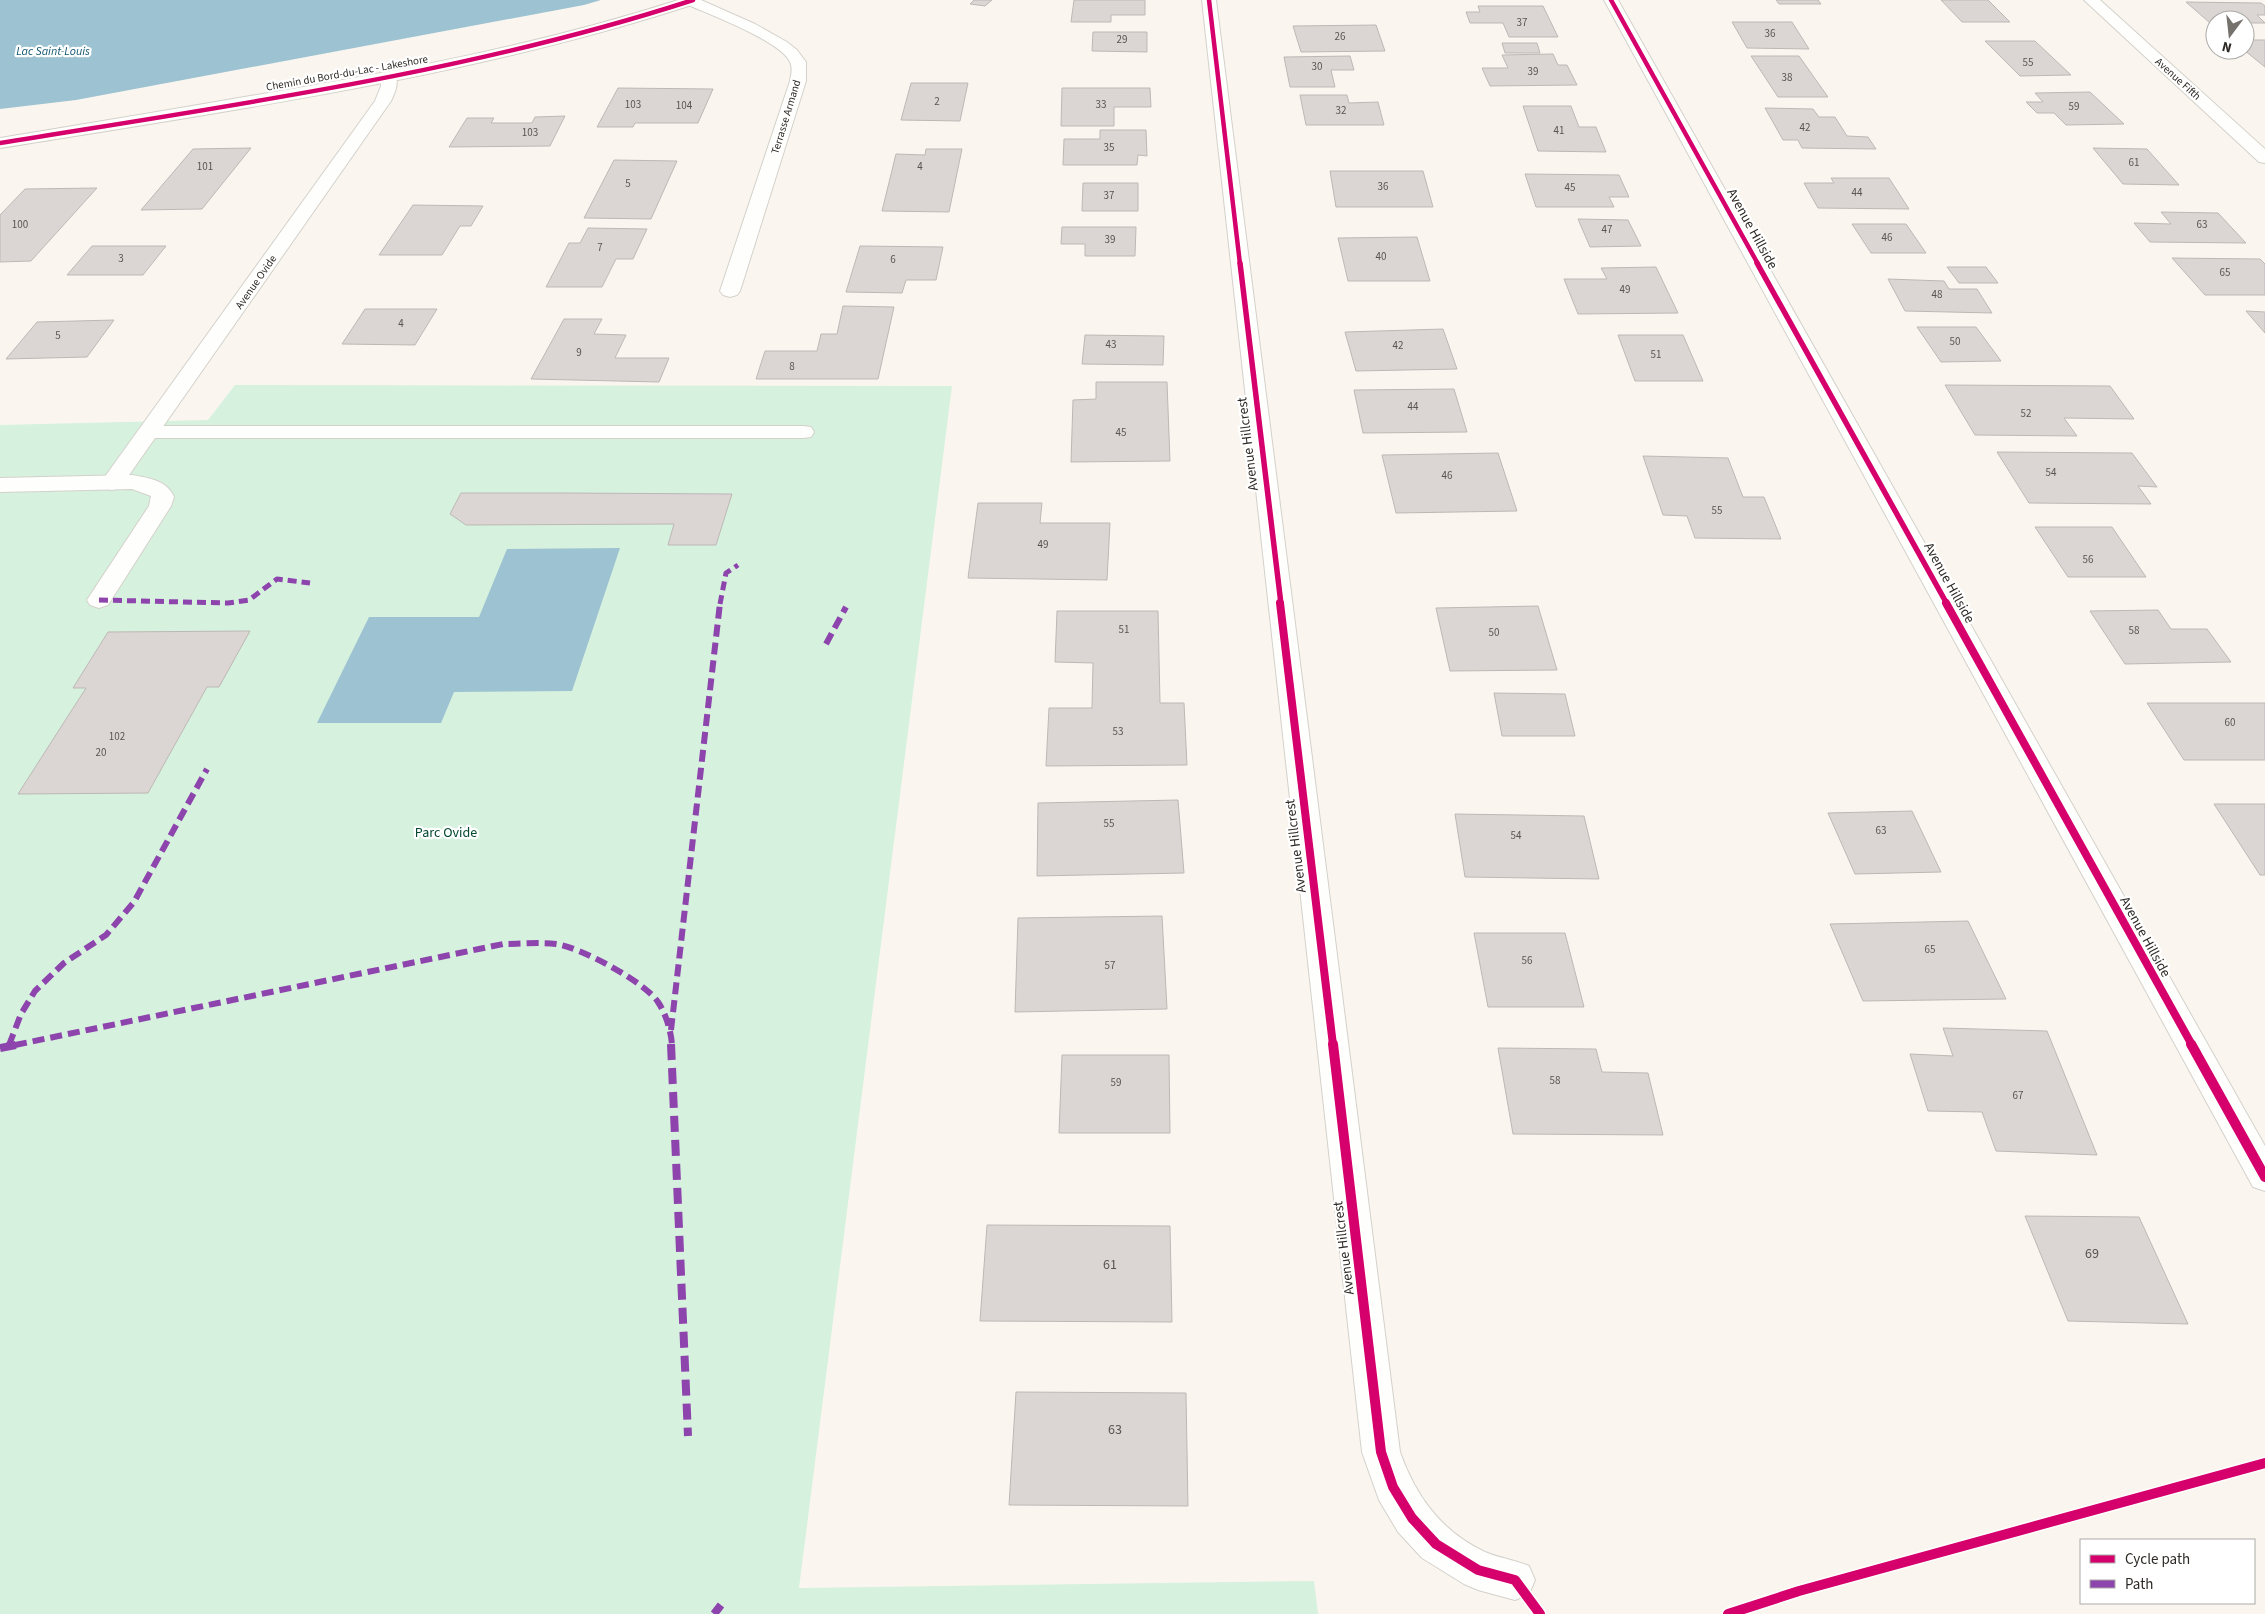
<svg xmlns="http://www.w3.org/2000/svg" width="2265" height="1614" font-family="'Source Sans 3',sans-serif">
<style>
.green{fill:#d6f1de}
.water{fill:#9dc2d1}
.building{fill:#dbd6d3;stroke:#bdb8b5}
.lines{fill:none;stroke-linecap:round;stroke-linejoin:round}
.lane-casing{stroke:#d4d1cb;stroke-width:2}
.street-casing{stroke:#d4d1cb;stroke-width:2}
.secondary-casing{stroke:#d4d1cb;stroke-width:2}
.lane{fill:#fefefd;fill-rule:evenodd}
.street{fill:#fefefd;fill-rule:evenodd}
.secondary{fill:#fefefd;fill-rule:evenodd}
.quiet-far2{stroke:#8e44ad;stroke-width:5;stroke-dasharray:9 5;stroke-linecap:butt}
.quiet-far1{stroke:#8e44ad;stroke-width:6;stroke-dasharray:12 6;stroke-linecap:butt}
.quiet{stroke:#8e44ad;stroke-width:8;stroke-dasharray:16 8;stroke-linecap:butt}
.cycleway-far3-casing{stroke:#fff;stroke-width:6}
.cycleway-far2-casing{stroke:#fff;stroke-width:8}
.cycleway-far1-casing{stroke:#fff;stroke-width:11}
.cycleway-casing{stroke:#fff;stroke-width:13}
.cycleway-far3{stroke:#d6006c;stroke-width:4.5}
.cycleway-far2{stroke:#d6006c;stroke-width:5.5}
.cycleway-far1{stroke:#d6006c;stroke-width:8}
.cycleway{stroke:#d6006c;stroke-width:10}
.labels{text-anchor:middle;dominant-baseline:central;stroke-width:4.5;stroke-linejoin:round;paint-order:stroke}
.number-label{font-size:11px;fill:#585551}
.far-street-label{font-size:11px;fill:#2d2a26;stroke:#fff}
.far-water-label{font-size:12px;font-style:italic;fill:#145973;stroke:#fff}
.street-label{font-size:14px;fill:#2d2a26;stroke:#fff}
.park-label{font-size:14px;fill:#04492f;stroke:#fff}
.near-number-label{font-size:14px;fill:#585551}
</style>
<rect width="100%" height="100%" fill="#faf6ef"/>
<path class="green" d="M235 385 952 386 799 1588 1314 1581 1318 1614H0V425L208 420Z"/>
<path class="water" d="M0 0H601L584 5 76 100 0 109Z
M620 548 572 691 454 692 441 723H317L369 617H479L507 549Z"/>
<path class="building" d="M974 0H992L985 6 970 4Z
M1074 0H1145V15H1111V22H1071Z
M1776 0H1818L1821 4H1779Z
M1941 0H1988L2010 22H1962Z
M2186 2 2261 3 2265 6V15H2257L2265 23H2245V20H2215V23H2210Z
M1478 6H1543L1558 37H1509L1503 23H1470L1466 12H1480Z
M1732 22H1792L1809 49 1747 48Z
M1376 25 1385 51 1301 52 1293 26Z
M1093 32H1147V52L1092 51Z
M2245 40H2265V67L2244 50Z
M1985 41H2035L2071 75 2020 76Z
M1502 43H1537L1540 53H1505Z
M1553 54 1558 65H1567L1577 85 1490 86 1482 68H1508L1502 55Z
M1350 56 1354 70H1331L1335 87H1290L1284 57Z
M1751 56H1799L1828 97H1778Z
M911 83H968L960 121 901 120Z
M618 88 713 89 698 123H635L633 127H597Z
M1062 88H1150L1151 107H1114V126H1061Z
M2090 92 2124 124 2066 125 2054 113H2037L2026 102H2043L2035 93Z
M1300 95H1347L1349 103 1378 102 1384 125H1306Z
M1523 106H1571L1579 127H1596L1606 152 1538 151Z
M1765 108 1813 109 1819 117H1835L1847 136 1868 137 1876 149 1802 148 1798 140H1783Z
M565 116 550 146 449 147 467 118H494L491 123H532L535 117Z
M1100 130H1146L1147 156 1138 155 1137 165H1063L1064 139H1100Z
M251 148 202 209 141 210 193 149Z
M2093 148 2147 149 2179 185 2123 184Z
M926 149H962L949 212 882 211 896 154 925 155Z
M614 160 677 161 651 219 584 218Z
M1330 171H1423L1433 207H1336Z
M1525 174 1619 175 1629 197H1609L1614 207H1536Z
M1831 178H1889L1909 209 1818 208 1804 183H1834Z
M1083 183H1138V211H1082Z
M97 188 31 261 0 262V215L25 189Z
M413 205 483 206 471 226H460L442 255H379Z
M2161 212 2218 213 2246 243 2150 242 2134 223 2171 224Z
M1578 219 1628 220 1641 246 1590 247Z
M1852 224H1906L1926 253H1871Z
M1062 227H1136L1135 256H1085V244H1061Z
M588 228 647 229 633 259H616L602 287H546L569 243H580Z
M1417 237 1430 281H1348L1338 238Z
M92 246H166L143 275H67Z
M860 246 943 247 936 280H906L902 293 846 292Z
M2172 258 2260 259 2265 264V295H2205Z
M1656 267 1678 313 1578 314 1564 279H1607L1601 268Z
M1947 267H1986L1998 283H1959Z
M1888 279 1944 281 1949 289H1977L1992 313 1905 311Z
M843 306 894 307 878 379H756L765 351H817L821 334H837Z
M365 309H437L415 345 342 344Z
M2246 311 2265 312V333Z
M564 319H602L594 334 626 335 615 358H669L659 382 531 379Z
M114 320 87 357 6 359 37 322Z
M1917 327H1976L2001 361 1941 362Z
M1443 329 1457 369 1356 371 1345 332Z
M1085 335 1164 336 1163 365 1082 364Z
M1618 335H1683L1703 381H1635Z
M1096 382H1167L1170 461 1071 462 1073 400 1096 399Z
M1945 385 2110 386 2134 419 2064 418 2077 436 1975 435Z
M1454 389 1467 432 1363 433 1354 390Z
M1997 452 2132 453 2157 487 2138 486 2151 504 2029 503Z
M1498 453 1517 511 1396 513 1382 455Z
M1643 456 1728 458 1743 497H1764L1781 539 1695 538 1687 516 1663 515Z
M461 493H564L732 494 716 545H668L674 524 466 525 450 514Z
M978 503H1042L1040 523H1110L1107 580 968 578Z
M2035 527H2112L2146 577H2068Z
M1538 606 1557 670 1450 671 1436 608Z
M2158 610 2171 629H2207L2231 662 2125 664 2090 611Z
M1057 611H1158L1160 703H1184L1187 765 1046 766 1049 708H1092L1093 663 1055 662Z
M250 631 219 687H207L148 793 18 794 86 688H73L108 632Z
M1494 693 1565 694 1575 736H1502Z
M2147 703H2265V760H2184Z
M1178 800 1184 873 1037 876 1038 803Z
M2214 804H2265V875H2260Z
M1912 811 1941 872 1855 874 1828 813Z
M1455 814 1584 816 1599 879 1465 877Z
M1162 916 1167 1009 1015 1012 1018 918Z
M1968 921 2006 999 1863 1001 1830 924Z
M1474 933H1565L1584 1007H1488Z
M1943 1028 2047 1031 2097 1155 1996 1151 1982 1112 1928 1111 1910 1054 1953 1056Z
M1498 1048 1596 1049 1602 1072 1648 1073 1663 1135 1513 1134Z
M1062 1055H1169L1170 1133H1059Z
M2025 1216 2139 1217 2188 1324 2068 1321Z
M987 1225 1170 1226 1172 1322 980 1321Z
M1016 1392 1186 1393 1188 1506 1009 1505Z"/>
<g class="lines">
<defs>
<path id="lane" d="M150 426H803L811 427 814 432 811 437 803 438H150L142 437 139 432 142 427Z
M132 475C148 478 167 480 174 497L171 506 108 605 99 608 90 605 87 600 149 506 151 496 132 489 0 492V478Z"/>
<path id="street" d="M684 0H701L755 24 787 42 797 50 806 62V81L740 291 737 295 730 297 723 295 720 291 790 81C791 75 793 68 790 62 781 41 708 14 686 4Z
M1202 0H1216L1400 1452C1416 1497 1441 1531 1485 1552 1499 1558 1515 1560 1529 1566L1535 1580 1529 1594 1515 1600 1478 1590 1464 1584 1422 1558 1398 1532 1379 1500 1362 1452Z
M1604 0H1618L2265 1146V1191L2253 1187Z
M2084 0H2100L2265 149V163L2259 162Z
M388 72 394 74C400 83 395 92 391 101L120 488 112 490 104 488 101 483 104 478 375 101 381 86 380 77 382 74Z"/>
<path id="secondary" d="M678 0H700L698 3C472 77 234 110 0 148V138C93 123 187 107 280 91 415 68 548 42 678 0Z"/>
</defs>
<use href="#lane" class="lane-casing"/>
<use href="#street" class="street-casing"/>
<use href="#secondary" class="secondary-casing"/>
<use href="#lane" class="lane"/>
<use href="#street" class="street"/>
<use href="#secondary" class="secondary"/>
<path class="quiet-far2" d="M99 600 228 603 249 600 277 579 310 583
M720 604 726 573 738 565"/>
<path class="quiet-far1" d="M826 644 846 607
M671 1030 720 603
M9 1045 21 1014 35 991 64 963 106 935 134 902 207 769
M15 1045 503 944C520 944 539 942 556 944 580 947 645 982 658 1002 666 1014 671 1031 672 1045"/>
<path class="quiet" d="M671 1044 688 1436
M9 1046 10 1044
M0 1048 21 1044
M714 1614 721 1605"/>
<defs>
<path id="cycleway-far3" d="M1209 0 1240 264
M1611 0 1758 264
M0 143C233 105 468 73 693 0"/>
<path id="cycleway-far2" d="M1240 263 1281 604
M1757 263 1947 604"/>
<path id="cycleway-far1" d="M1280 603 1333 1045
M1946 603 2192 1045"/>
<path id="cycleway" d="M1333 1044 1381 1452 1393 1487 1412 1518 1436 1544 1478 1570 1515 1580 1540 1614
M2191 1044 2265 1177
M1728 1614 1799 1591 2265 1463"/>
</defs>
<use href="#cycleway-far3" class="cycleway-far3-casing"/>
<use href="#cycleway-far2" class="cycleway-far2-casing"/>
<use href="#cycleway-far1" class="cycleway-far1-casing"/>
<use href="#cycleway" class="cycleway-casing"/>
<use href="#cycleway-far3" class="cycleway-far3"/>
<use href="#cycleway-far2" class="cycleway-far2"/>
<use href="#cycleway-far1" class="cycleway-far1"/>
<use href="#cycleway" class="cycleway"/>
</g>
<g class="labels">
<g class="number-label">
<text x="1522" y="22">37</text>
<text x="1770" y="33">36</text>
<text x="1340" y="36">26</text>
<text x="1122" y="39">29</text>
<text x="2028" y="62">55</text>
<text x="1317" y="66">30</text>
<text x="1533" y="71">39</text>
<text x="1787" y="77">38</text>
<text x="937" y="101">2</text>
<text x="633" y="104">103</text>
<text x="1101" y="104">33</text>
<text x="684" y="105">104</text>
<text x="2074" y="106">59</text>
<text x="1341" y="110">32</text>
<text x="1805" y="127">42</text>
<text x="1559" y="130">41</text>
<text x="530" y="132">103</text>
<text x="1109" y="147">35</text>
<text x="2134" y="162">61</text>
<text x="205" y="166">101</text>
<text x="920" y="166">4</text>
<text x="628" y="183">5</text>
<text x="1383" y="186">36</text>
<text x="1570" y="187">45</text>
<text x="1857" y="192">44</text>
<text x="1109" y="195">37</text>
<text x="20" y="224">100</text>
<text x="2202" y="224">63</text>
<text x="1607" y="229">47</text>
<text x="1887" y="237">46</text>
<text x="1110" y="239">39</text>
<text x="600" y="247">7</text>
<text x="1381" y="256">40</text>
<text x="121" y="258">3</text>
<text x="893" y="259">6</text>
<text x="2225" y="272">65</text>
<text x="1625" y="289">49</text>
<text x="1937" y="294">48</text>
<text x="401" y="323">4</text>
<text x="58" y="335">5</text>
<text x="1955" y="341">50</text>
<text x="1111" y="344">43</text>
<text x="1398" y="345">42</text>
<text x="579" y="352">9</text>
<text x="1656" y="354">51</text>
<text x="792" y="366">8</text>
<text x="1413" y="406">44</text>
<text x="2026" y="413">52</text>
<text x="1121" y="432">45</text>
<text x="2051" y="472">54</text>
<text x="1447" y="475">46</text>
<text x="1717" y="510">55</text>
<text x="1043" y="544">49</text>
<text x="2088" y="559">56</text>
<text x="1124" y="629">51</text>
<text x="2134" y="630">58</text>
<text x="1494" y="632">50</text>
<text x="2230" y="722">60</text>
<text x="1118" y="731">53</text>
<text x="117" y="736">102</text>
<text x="101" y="752">20</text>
<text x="1109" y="823">55</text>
<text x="1881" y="830">63</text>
<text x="1516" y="835">54</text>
<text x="1930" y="949">65</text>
<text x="1527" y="960">56</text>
<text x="1110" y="965">57</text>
<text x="1555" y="1080">58</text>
<text x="1116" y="1082">59</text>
<text x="2018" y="1095">67</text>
</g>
<g class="far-street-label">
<text transform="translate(347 73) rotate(-10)">Chemin du Bord-du-Lac - Lakeshore</text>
<text transform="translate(2178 79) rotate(42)">Avenue Fifth</text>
<text transform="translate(786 117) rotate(-73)">Terrasse Armand</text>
<text transform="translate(256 282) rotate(-55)">Avenue Ovide</text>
</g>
<g class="far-water-label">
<text x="53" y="51">Lac Saint-Louis</text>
</g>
<g class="street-label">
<text transform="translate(1752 229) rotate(61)">Avenue Hillside</text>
<text transform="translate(1248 444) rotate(-97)">Avenue Hillcrest</text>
<text transform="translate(1949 583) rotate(61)">Avenue Hillside</text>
<text transform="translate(1296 846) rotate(-97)">Avenue Hillcrest</text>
<text transform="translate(2145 937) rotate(61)">Avenue Hillside</text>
<text transform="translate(1344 1248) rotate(-97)">Avenue Hillcrest</text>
</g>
<g class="park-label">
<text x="446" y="833">Parc Ovide</text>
</g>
<g class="near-number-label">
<text x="2092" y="1254">69</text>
<text x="1110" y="1265">61</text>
<text x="1115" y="1430">63</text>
</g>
</g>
<rect x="2080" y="1539" width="175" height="65" fill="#ffffff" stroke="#abaaa8"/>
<rect x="2090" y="1555" width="25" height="8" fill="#d6006c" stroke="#abaaa8"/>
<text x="2125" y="1564" font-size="15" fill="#2d2a26">Cycle path</text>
<rect x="2090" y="1580" width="25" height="8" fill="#8e44ad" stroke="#abaaa8"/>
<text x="2125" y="1589" font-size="15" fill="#2d2a26">Path</text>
<g transform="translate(2230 35) rotate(195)"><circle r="24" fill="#ffffff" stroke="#abaaa8"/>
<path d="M0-4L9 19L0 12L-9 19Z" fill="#75716c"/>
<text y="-8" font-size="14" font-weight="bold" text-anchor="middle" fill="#2d2a26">N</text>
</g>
</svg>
